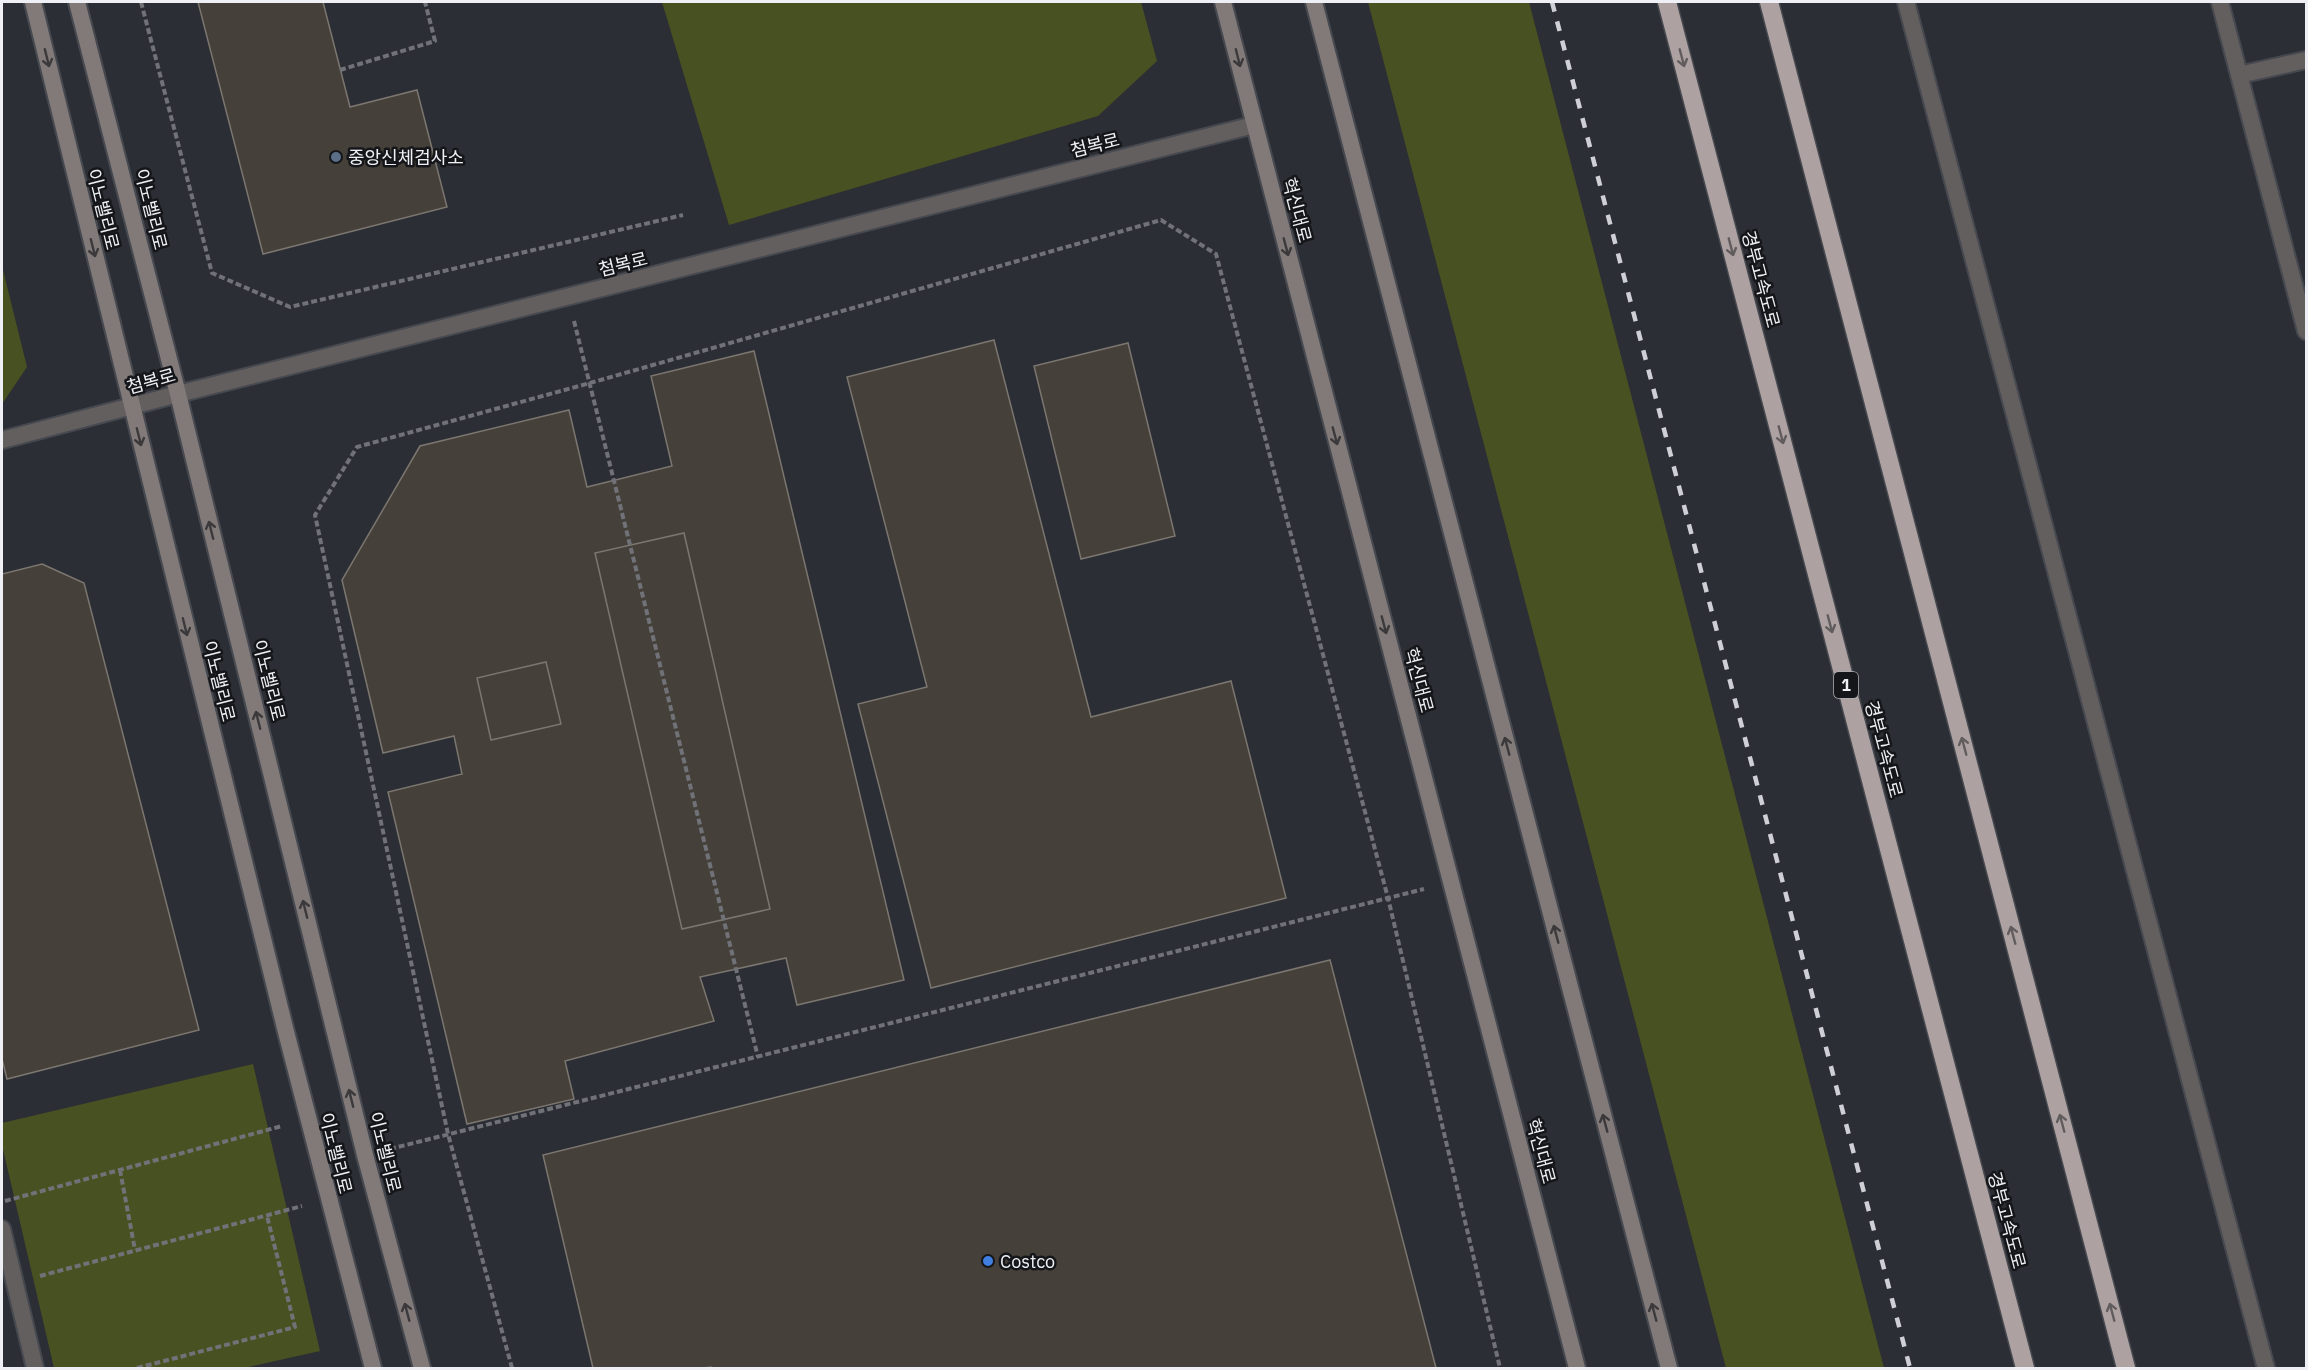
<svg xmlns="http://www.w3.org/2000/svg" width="2308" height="1370" font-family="'IBM Plex Sans','Noto Sans KR',sans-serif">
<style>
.green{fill:#485122}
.building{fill:#454039;stroke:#7b766f;stroke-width:1.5;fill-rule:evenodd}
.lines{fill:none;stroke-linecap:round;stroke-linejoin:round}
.minor-casing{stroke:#474950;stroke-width:20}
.tertiary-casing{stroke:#474950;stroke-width:20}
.secondary-casing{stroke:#474950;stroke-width:20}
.motorway-casing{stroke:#474950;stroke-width:21}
.path{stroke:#707278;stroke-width:4;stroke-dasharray:6 3;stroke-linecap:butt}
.minor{stroke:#645f5f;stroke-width:16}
.tertiary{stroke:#645f5f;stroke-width:16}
.secondary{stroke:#817a79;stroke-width:16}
.motorway{stroke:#ada2a1;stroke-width:18}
.rail{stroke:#ced0d6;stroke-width:4.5;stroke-dasharray:10 10;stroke-linecap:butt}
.oneway{stroke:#3b393b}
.oneway2{stroke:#615c5d}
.service-dot{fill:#5c6f8a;stroke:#151619;stroke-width:2}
.shop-dot{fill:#3f7fe0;stroke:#151619;stroke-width:2}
.labels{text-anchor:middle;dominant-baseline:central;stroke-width:5;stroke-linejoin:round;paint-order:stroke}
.shield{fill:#151619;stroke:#adafb3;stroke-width:1.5}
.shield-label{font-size:16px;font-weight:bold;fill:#eef0f5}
.street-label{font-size:18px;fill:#eef0f5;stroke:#151619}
.poi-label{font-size:18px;fill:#eef0f5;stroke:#151619;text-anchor:start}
</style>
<rect width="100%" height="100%" fill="#2c2e35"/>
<path class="green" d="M662 2H1141L1157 61 1098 116 729 225Z
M1368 2H1529L1884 1368H1726Z
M2 266 27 367 2 404Z
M253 1064 320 1351 244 1368H54L2 1145V1123Z"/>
<path class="building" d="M198 2H323L350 107 417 90 447 207 263 254Z
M994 340 1091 717 1231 681 1286 898 931 988 858 704 927 687 847 377Z
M1128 343 1175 536 1081 559 1034 366Z
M754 351 904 980 797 1005 786 958 700 977 714 1021 565 1061 574 1099 467 1124 388 792 462 774 454 736 383 753 342 580 420 446 569 410 587 487 672 466 651 376ZM684 533 770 909 682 929 595 553ZM546 662 561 724 491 740 477 678Z
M684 533 770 909 682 929 595 553Z
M42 564 84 583 199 1030 7 1079 2 1059V574Z
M546 662 561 724 491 740 477 678Z
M1330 960 1436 1368H712L711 1367 703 1368H593L543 1155Z"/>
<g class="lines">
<defs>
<path id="minor" d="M1906 2 2266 1368
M2220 2 2306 331
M2239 75 2306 60
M2 1229 35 1368"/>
<path id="tertiary" d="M2 440 178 394 1254 125"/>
<path id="secondary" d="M33 2 285 1028 373 1368
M77 2 178 394 365 1155 422 1368
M1223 2 1577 1368
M1314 2 1669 1368"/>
<path id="motorway" d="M1667 2 2025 1368
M1769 2 2126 1368"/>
</defs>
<use href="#minor" class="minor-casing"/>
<use href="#tertiary" class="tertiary-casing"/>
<use href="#secondary" class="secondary-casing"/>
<use href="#motorway" class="motorway-casing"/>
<path class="path" d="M141 2 212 273 290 307 683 215
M340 70 435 41 425 2
M574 321 758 1057
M390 1149 1424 889
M120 1170 135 1250
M5 1201 282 1126
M40 1276 302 1206
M137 1368 295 1327 267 1216
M512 1368 448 1134 315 515 357 447 590 383 1161 220 1216 254 1388 898 1500 1368"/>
<use href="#minor" class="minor"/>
<use href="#tertiary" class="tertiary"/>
<use href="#secondary" class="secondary"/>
<use href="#motorway" class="motorway"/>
<path class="rail" d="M1552 2 1910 1368"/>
</g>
<defs><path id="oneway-shaft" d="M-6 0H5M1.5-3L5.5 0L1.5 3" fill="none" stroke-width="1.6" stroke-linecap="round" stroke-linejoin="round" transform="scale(1.5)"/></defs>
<g class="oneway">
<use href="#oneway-shaft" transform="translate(47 58) rotate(76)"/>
<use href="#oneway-shaft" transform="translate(1238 58) rotate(76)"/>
<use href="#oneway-shaft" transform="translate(1286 247) rotate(75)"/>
<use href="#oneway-shaft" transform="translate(93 248) rotate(76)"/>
<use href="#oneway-shaft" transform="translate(1335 436) rotate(75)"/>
<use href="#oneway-shaft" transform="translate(139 437) rotate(76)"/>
<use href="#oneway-shaft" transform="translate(211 530) rotate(-104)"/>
<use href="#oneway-shaft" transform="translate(1384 625) rotate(75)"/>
<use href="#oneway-shaft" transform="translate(185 627) rotate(76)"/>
<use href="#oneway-shaft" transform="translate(258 720) rotate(-104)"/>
<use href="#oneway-shaft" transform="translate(1507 746) rotate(-105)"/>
<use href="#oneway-shaft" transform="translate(305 909) rotate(-104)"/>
<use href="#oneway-shaft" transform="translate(1556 934) rotate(-105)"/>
<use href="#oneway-shaft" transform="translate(351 1098) rotate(-104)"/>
<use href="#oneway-shaft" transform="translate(1605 1123) rotate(-105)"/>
<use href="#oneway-shaft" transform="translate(407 1312) rotate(-105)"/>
<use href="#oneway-shaft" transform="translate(1654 1312) rotate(-105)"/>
</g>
<g class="oneway2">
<use href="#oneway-shaft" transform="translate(1682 58) rotate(75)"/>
<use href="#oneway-shaft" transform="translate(1731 247) rotate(75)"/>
<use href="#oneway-shaft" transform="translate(1781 435) rotate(75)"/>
<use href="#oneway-shaft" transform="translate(1830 624) rotate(75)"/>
<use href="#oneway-shaft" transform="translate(1964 746) rotate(-105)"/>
<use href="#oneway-shaft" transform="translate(2013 935) rotate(-105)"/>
<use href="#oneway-shaft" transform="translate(2062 1123) rotate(-105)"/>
<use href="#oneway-shaft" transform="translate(2112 1312) rotate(-105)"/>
</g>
<circle class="service-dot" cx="336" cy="157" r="6"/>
<circle class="shop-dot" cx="988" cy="1261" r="6"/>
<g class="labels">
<rect class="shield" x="1834" y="672" width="24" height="26" rx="4.5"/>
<g class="shield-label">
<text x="1846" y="685">1</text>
</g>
<g class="street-label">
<text transform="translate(1095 145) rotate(-14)">첨복로</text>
<text transform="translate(103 209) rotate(76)">이노밸리로</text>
<text transform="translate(151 209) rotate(76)">이노벨리로</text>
<text transform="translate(1297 210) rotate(75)">혁신대로</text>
<text transform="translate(623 264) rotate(-14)">첨복로</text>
<text transform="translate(1761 279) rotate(75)">경부고속도로</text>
<text transform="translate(151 381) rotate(-16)">첨복로</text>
<text transform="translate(269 680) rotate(76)">이노벨리로</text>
<text transform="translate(1419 680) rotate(75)">혁신대로</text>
<text transform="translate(219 681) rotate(76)">이노밸리로</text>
<text transform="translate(1884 749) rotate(75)">경부고속도로</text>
<text transform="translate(1541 1151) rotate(75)">혁신대로</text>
<text transform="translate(385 1152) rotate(76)">이노벨리로</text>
<text transform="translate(336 1153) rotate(76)">이노밸리로</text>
<text transform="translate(2007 1220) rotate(75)">경부고속도로</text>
</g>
<g class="poi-label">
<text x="348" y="157">중앙신체검사소</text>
<text x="1000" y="1261">Costco</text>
</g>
</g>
<rect width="2308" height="1370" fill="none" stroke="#eef0f5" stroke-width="6"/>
</svg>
